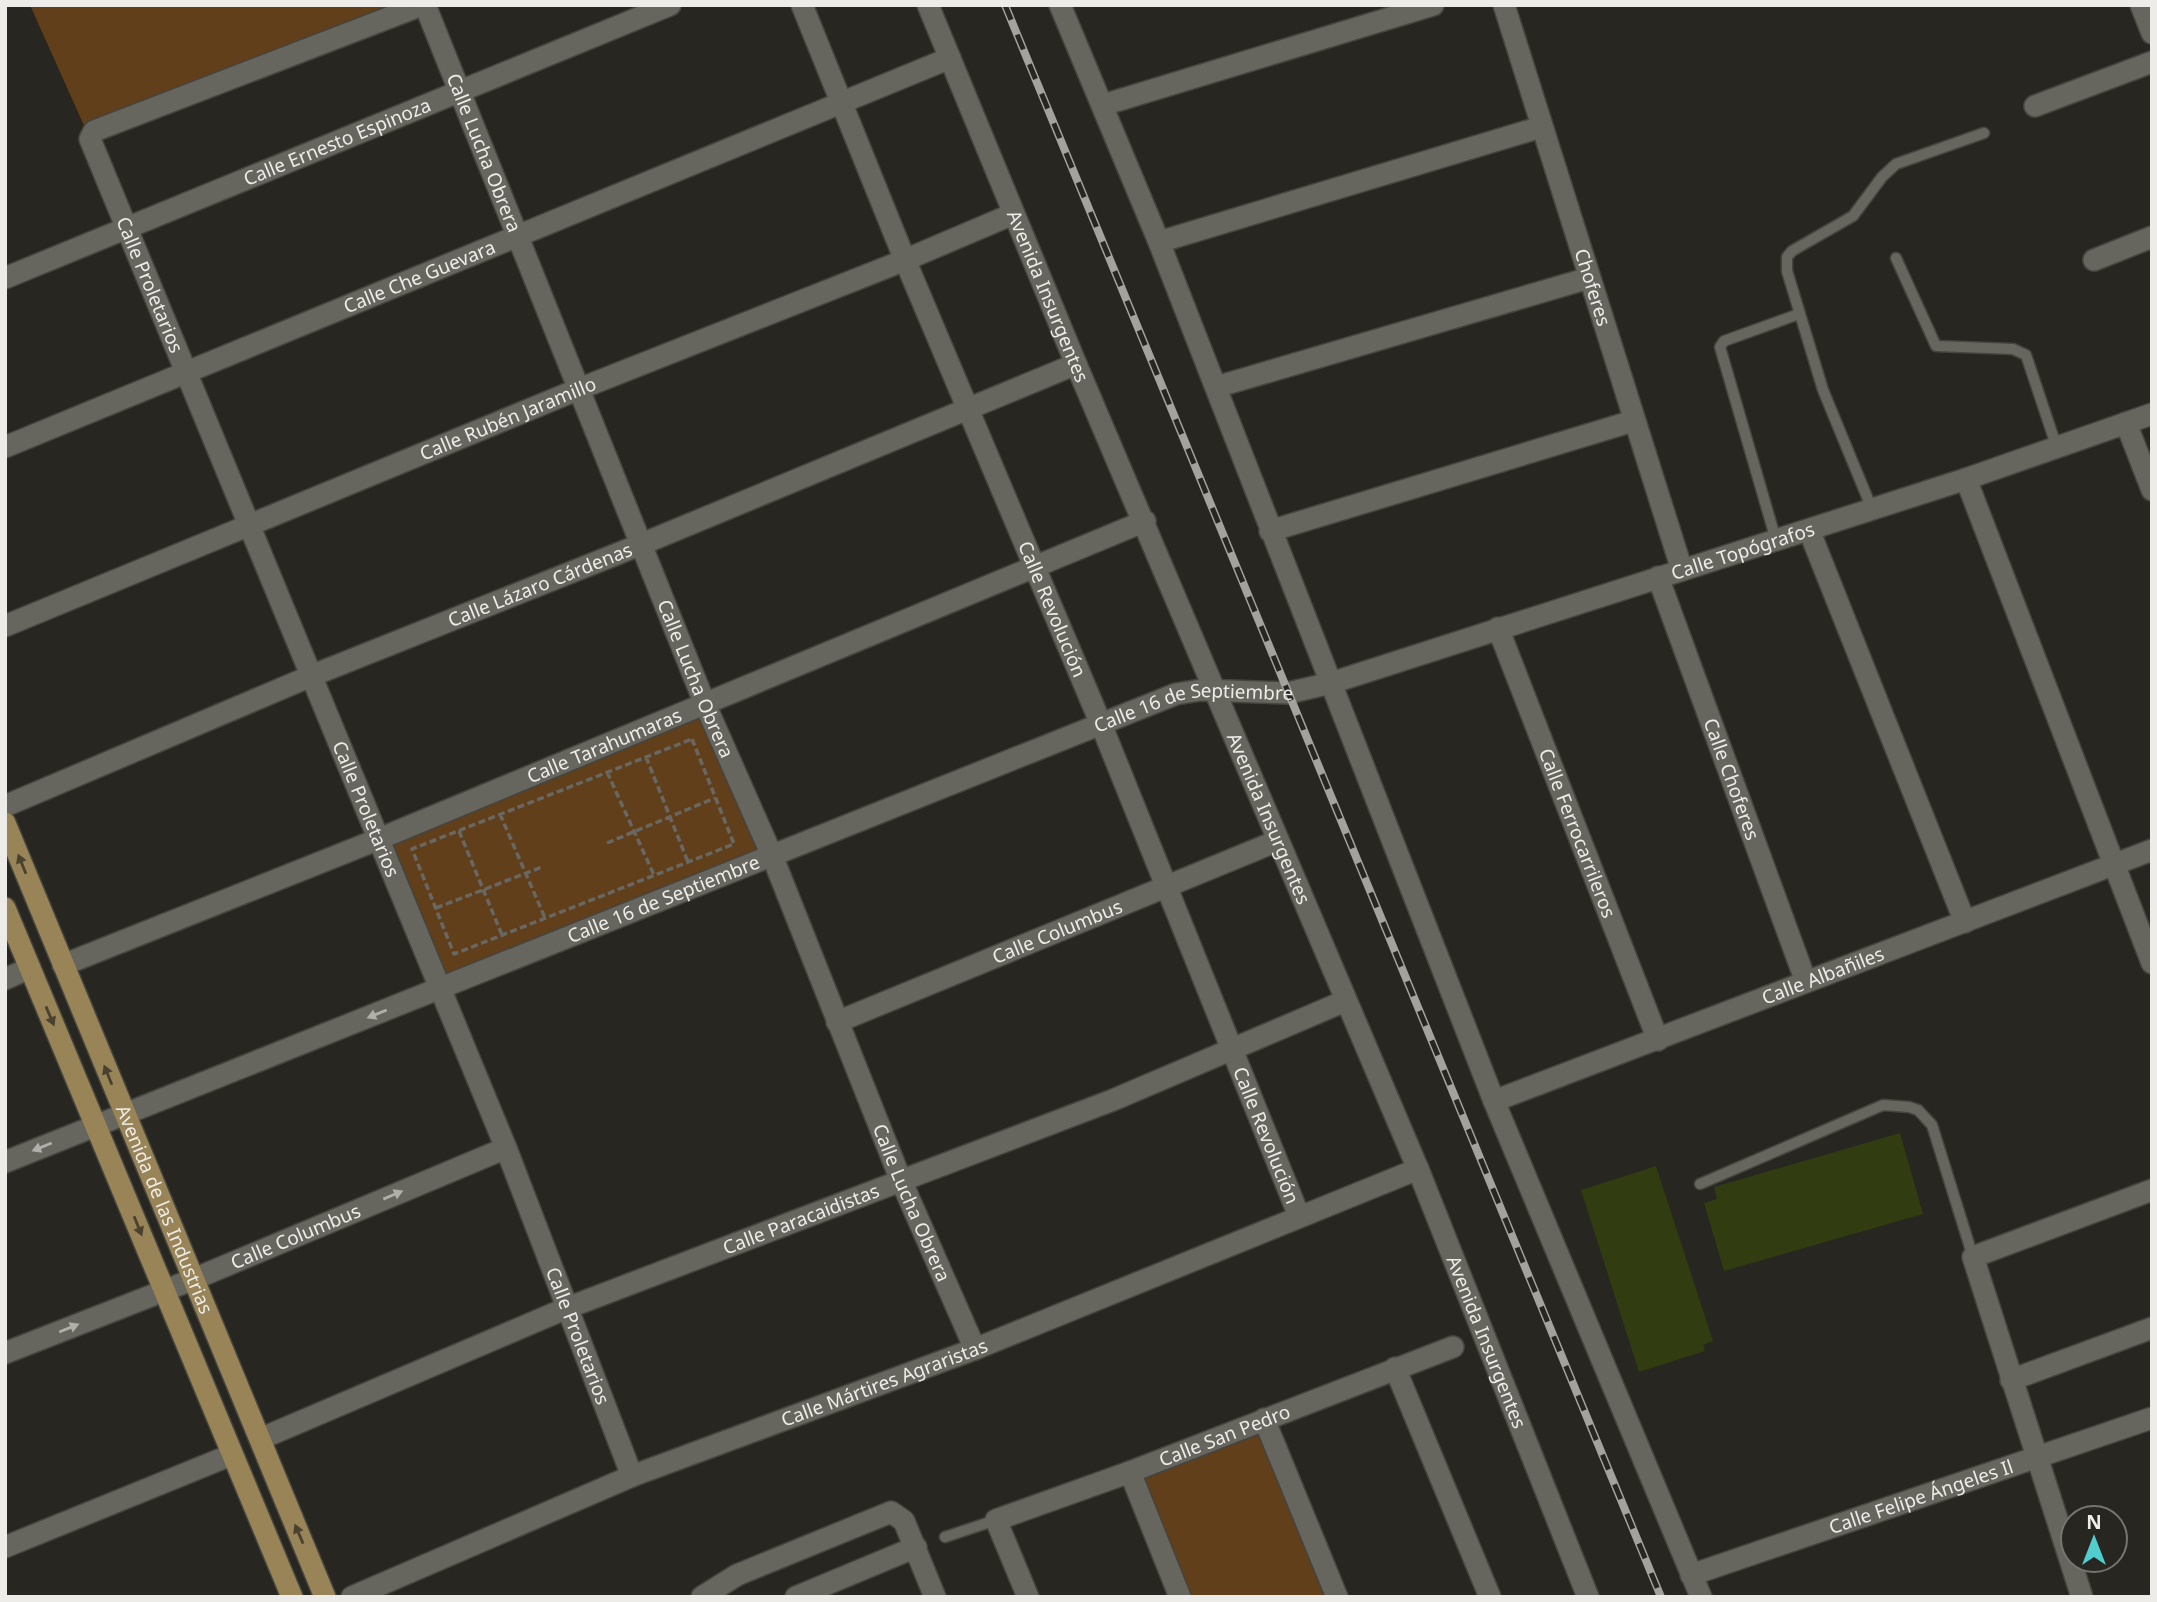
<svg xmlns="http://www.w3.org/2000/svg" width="2157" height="1602" font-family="'Noto Sans',sans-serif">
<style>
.green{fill:#603f1a}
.building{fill:#313c11}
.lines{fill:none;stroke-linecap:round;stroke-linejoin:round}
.lane-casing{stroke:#45443f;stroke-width:13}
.street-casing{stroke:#45443f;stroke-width:24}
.secondary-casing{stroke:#45443f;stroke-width:24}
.primary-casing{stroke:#45443f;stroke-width:24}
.path{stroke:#686761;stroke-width:3.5;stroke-dasharray:7 3.5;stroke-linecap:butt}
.lane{stroke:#66655e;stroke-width:10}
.street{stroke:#66655e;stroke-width:21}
.secondary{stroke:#66655e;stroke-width:21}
.primary{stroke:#988456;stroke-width:21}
.rail-casing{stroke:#a3a29d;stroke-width:8}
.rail{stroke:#272620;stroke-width:5;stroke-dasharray:16;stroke-linecap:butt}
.oneway{fill:#494230}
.oneway2{fill:#b0afaa}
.labels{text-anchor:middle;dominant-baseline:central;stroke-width:5;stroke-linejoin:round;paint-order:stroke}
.street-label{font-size:19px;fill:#edece8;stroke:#272620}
</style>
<rect width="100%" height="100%" fill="#272620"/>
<path class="green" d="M30 5H422L90 139Z
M705 704 773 858 440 988 379 839Z
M1264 1419 1337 1597H1180L1130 1472Z"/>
<path class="building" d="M1900 1133 1923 1214 1724 1271 1704 1203 1717 1199 1714 1187Z
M1656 1166 1713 1341 1703 1345 1705 1351 1639 1372 1581 1190Z"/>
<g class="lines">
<defs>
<path id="lane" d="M1896 258 1936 346 2013 349 2026 355 2057 448
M1872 509 1823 390 1787 271V257L1792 251 1853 216 1882 177 1896 164 1984 133
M1776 540 1720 347 1724 341 1799 314
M1700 1184 1883 1105 1909 1107 1918 1110 1932 1125 1973 1257
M945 1537 996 1520"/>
<g id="street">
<path id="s1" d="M422 5 94 131 90 139 440 988"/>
<path id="s2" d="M425 5 705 704 773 858 900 1178 975 1349"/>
<path id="s3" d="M802 5 905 260 1101 724 1299 1216"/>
<path id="s4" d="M928 5 1076 364 1418 1169 1588 1597"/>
<path d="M1060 5 1159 242 1494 1101 1701 1597"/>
<path id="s5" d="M1504 5 1682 570"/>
<path d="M1103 105 1433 5"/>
<path d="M2035 106 2152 62"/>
<path d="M1159 242 1541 127"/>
<path d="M2094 260 2152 237"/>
<path id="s6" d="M5 278 670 5"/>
<path d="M1216 387 1589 278"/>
<path d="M2126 423 2152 490"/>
<path id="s7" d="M5 447 950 58"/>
<path d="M1966 479 2152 963"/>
<path d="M1809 530 1965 922"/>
<path d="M1270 531 1633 421"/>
<path id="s8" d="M1658 577 1806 982"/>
<path id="s9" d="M5 626 579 389 905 260 1013 214"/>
<path id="s10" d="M1498 628 1658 1040"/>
<path id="s11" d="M5 806 311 676 642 544 1076 364"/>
<path id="s12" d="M63 965 379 839 1145 521"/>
<path d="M5 979 30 968"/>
<path id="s13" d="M837 1022 1277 841"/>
<path id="s14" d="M1494 1101 2152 850"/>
<path id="s15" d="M506 1148 632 1476"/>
<path d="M1395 1368 1490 1597"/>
<path d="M2011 1380 2152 1328"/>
<path d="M1264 1419 1337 1597"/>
<path id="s16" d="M260 1439 567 1308 1113 1100 1345 1001"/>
<path d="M1130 1472 1180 1597"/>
<path d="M5 1547 231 1455"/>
<path id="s17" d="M1691 1575 2152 1418"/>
<path id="s18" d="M352 1597 632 1476 975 1349 1418 1169"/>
<path d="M702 1597 737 1575 891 1512 904 1521 935 1597"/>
<path d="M796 1597 916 1547"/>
<path id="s19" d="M1028 1597 996 1520 1130 1472 1453 1347"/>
<path d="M2082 1597 1973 1257 2152 1190"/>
</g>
<g id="secondary">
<path d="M2141 5 2152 33"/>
<path id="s20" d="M5 1162 1176 694 1201 690 1288 693 1331 683 1966 479 2152 414"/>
<path id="s21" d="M5 1353 194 1279 506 1148 440 988"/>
</g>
<g id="primary">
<path id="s22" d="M5 823 325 1597"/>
<path d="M5 908 292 1597"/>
</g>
</defs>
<use href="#lane" class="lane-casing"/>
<use href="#street" class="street-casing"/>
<use href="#secondary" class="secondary-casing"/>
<use href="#primary" class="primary-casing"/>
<path class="path" d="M692 739 734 844 454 954 412 849Z
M646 757 688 862
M607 772 654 875
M500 814 545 918
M459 831 502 935
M607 843 715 798
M436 908 542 867"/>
<use href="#lane" class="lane"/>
<use href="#street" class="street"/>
<use href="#secondary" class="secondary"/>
<use href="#primary" class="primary"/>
<defs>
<path id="rail" d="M1005 5 1661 1597"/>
</defs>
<use href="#rail" class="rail-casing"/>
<use href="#rail" class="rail"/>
</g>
<defs><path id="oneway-solid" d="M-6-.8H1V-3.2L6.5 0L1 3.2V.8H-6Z" transform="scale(1.75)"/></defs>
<g class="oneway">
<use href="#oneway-solid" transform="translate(22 864) rotate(-112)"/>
<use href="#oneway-solid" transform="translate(50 1016) rotate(67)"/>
<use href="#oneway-solid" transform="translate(108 1075) rotate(-112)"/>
<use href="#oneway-solid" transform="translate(138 1226) rotate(68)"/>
<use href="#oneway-solid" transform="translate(299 1534) rotate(-113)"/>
</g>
<g class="oneway2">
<use href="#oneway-solid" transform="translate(377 1014) rotate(158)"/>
<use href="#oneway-solid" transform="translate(42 1147) rotate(158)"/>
<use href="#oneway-solid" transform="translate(393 1195) rotate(-23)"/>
<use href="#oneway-solid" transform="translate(69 1328) rotate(-22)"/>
</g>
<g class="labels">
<g class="street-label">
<text stroke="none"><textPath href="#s6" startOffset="359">Calle Ernesto Espinoza</textPath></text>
<text stroke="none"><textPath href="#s2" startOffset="159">Calle Lucha Obrera</textPath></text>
<text stroke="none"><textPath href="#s7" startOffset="448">Calle Che Guevara</textPath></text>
<text stroke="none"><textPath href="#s1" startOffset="518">Calle Proletarios</textPath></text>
<text stroke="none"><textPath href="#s5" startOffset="296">Choferes</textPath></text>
<text stroke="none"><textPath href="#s4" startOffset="315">Avenida Insurgentes</textPath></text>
<text stroke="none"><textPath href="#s9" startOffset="544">Calle Rubén Jaramillo</textPath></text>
<text stroke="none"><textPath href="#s20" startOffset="1850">Calle Topógrafos</textPath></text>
<text stroke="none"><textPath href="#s11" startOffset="579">Calle Lázaro Cárdenas</textPath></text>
<text stroke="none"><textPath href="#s3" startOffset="654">Calle Revolución</textPath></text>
<text stroke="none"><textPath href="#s2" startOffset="726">Calle Lucha Obrera</textPath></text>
<text stroke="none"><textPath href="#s20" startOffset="1276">Calle 16 de Septiembre</textPath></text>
<text stroke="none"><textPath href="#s12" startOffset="584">Calle Tarahumaras</textPath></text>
<text stroke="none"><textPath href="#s8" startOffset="215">Calle Choferes</textPath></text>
<text stroke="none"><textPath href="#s1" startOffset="1085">Calle Proletarios</textPath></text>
<text stroke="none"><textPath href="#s4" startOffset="882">Avenida Insurgentes</textPath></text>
<text stroke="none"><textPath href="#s10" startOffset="220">Calle Ferrocarrileros</textPath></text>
<text stroke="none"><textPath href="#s20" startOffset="709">Calle 16 de Septiembre</textPath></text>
<text stroke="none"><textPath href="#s13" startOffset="238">Calle Columbus</textPath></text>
<text stroke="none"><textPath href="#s14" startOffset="352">Calle Albañiles</textPath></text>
<text stroke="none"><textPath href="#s3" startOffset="1222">Calle Revolución</textPath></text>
<text stroke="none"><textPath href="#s2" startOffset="1293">Calle Lucha Obrera</textPath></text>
<text stroke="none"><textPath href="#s22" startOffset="418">Avenida de las Industrias</textPath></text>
<text stroke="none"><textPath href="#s16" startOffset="584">Calle Paracaidistas</textPath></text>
<text stroke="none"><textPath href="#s21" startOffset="313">Calle Columbus</textPath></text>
<text stroke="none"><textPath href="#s15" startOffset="201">Calle Proletarios</textPath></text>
<text stroke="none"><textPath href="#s4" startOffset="1449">Avenida Insurgentes</textPath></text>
<text stroke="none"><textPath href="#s18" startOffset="574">Calle Mártires Agraristas</textPath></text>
<text stroke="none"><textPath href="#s19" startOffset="327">Calle San Pedro</textPath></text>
<text stroke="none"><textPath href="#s17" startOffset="243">Calle Felipe Ángeles Il</textPath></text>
</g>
</g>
<rect width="2157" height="1602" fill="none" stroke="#edece8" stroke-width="14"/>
<g transform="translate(2094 1539)"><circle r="33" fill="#272620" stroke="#767570" stroke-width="2"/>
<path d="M0-5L12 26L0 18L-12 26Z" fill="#52cdcd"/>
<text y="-10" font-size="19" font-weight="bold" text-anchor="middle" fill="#edece8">N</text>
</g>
</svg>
